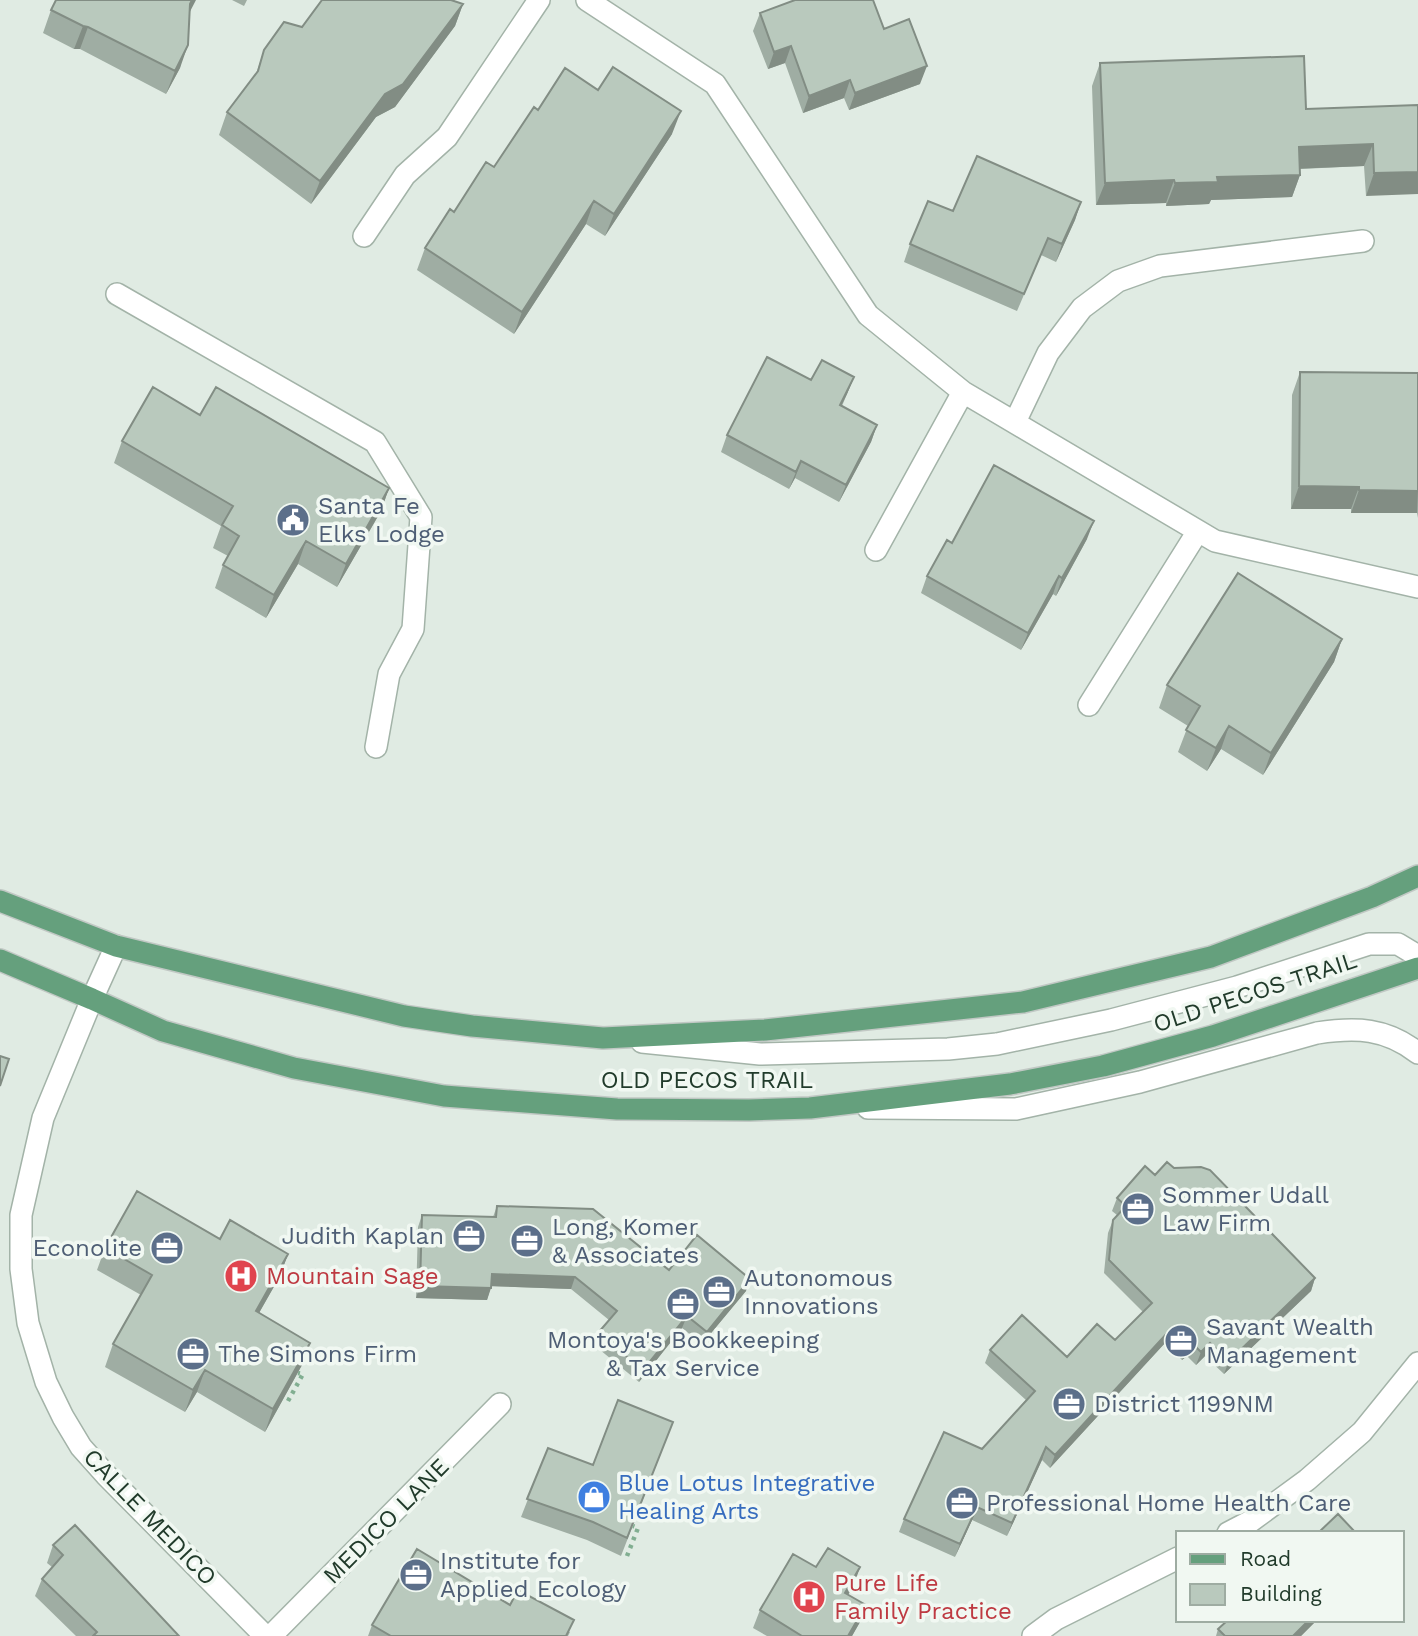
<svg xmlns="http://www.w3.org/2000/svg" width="1418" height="1636" font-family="'Work Sans',sans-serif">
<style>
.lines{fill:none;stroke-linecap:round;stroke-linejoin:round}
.minor-casing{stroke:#a3b3a8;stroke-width:24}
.major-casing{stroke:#c1c8c4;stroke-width:24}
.path{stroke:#81ae91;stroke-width:4.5;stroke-dasharray:3.5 5;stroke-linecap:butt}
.minor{stroke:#fff;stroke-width:21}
.major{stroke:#65a07d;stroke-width:21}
.wall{fill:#9fada3}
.shaded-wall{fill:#828d84}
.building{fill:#b9c9bd;stroke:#828d84;stroke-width:2}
.labels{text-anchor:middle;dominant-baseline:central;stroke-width:7;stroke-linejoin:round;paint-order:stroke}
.service-label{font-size:24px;fill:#4e5e75;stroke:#f1f8f2;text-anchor:start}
.street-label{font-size:24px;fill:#213b2b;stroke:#f1f8f2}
.health-label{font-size:24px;fill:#be3a42;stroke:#f1f8f2;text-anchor:start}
.shop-label{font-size:24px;fill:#366cbe;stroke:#f1f8f2;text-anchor:start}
</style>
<rect width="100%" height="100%" fill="#e0ebe3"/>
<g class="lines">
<defs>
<path id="minor" d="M587 0 715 84 868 315 963 392 1215 541 1418 587
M364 236 405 175 447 137 539 0
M117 294 375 442 421 517 413 629 389 674 376 747
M1015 422 1048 353 1082 308 1118 281 1160 266 1363 241
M876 550 963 392
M1089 705 1198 531
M116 946 92 999 43 1118 21 1215V1269L28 1323 46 1382 63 1417 81 1447 106 1475 265 1636
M642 1042 760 1054 948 1049 997 1044 1111 1020 1237 987 1369 944H1398L1413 953 1418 959
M868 1108 1016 1109 1140 1082 1317 1033C1356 1027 1386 1028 1418 1053
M1228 1533 1251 1521 1307 1480 1362 1432 1418 1363
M271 1636 500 1404
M1033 1636 1056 1619 1178 1558"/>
<path id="major" d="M0 901 116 946 404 1016 472 1026 603 1038 765 1030 1023 1002 1211 957 1372 897 1418 876
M0 960 92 999 163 1031 294 1068 444 1096 617 1109 749 1110 810 1108 1010 1084 1103 1066 1213 1036 1418 968"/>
</defs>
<use href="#minor" class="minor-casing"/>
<use href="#major" class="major-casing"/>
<path class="path" d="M288 1401 303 1374 298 1373
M627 1556 638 1528 633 1526
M504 1591 520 1599"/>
<use href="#minor" class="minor"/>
<use href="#major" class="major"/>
</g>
<path class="wall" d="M232 0H247L244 6Z
M463 4 455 26 395 107 376 117 311 204 219 135 227 112 256 74 264 50 302 27Z
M51 10 190 12 180 68 166 94 80 49H74L43 33Z
M760 13 884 29 920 84 849 110 844 98 803 113 785 63 768 69 753 31Z
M1100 63 1306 109 1418 105 1366 196 1364 166 1300 169V175L1292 197 1211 200 1209 204 1166 206V203L1096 205 1092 86Z
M598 90 672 134 605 236 586 224 514 334 417 270 425 248 454 212 494 167 538 110Z
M1081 202 1075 220 1056 262 1041 255 1017 311 904 262 910 244 953 211Z
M1300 372 1418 373V518L1417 513H1351V509H1291L1292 395Z
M854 377 847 394 842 406 877 425 871 442 839 502 795 478 789 489 721 452 727 435 811 380Z
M200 415 389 488 381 511 337 587 298 564 266 618 215 588 223 565 228 556 213 548 221 526 114 463 122 441Z
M1087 539 1056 596 1053 594 1021 650 921 593 927 576 952 543Z
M1342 639 1334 662 1263 775 1221 749 1207 771 1178 752 1188 726 1159 708 1167 685Z
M1174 1168 1315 1278 1311 1291 1224 1374 1205 1356 1196 1365 1187 1356 1182 1360 1165 1343 1050 1468 1042 1460 1007 1536 972 1520 955 1557 899 1532 904 1519 982 1449 1026 1400 985 1363 990 1350 1067 1357 1115 1340 1143 1312 1104 1273 1108 1233 1113 1220 1117 1215 1112 1211 1117 1198 1155 1175Z
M497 1206 669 1270 746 1291 702 1344 682 1328 639 1382 594 1345 598 1333 609 1320 571 1289 491 1286 487 1300 416 1298 418 1227 422 1215 493 1217Z
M220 1239 288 1254 280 1276 259 1313 302 1365 265 1432 197 1392 185 1412 105 1367 113 1344 141 1295 97 1270 105 1248Z
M673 1422 621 1556 587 1540 521 1517 548 1448 593 1465Z
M53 1545 179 1636H76L35 1596 42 1579 52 1567 47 1563Z
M816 1567 854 1585 848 1594 860 1622 852 1636H767L753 1628 760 1610Z
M510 1605 570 1632 568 1636H368L372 1625Z
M1228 1620H1317L1301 1636H1216L1218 1629Z"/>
<path class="shaded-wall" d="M192 0H196L182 27 190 4Z
M463 4 455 26 395 107 376 117 311 204 320 181 385 94Z
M83 26 88 27 80 49H74Z
M188 45 180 68 166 94 175 71Z
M791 46 785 63 768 69 774 52Z
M927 66 920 84 849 110 855 93Z
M850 80 844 98 803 113 809 96Z
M681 111 672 134 605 236 614 214Z
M1373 144 1364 166 1291 169 1299 147Z
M1418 172V194L1366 196 1374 173Z
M1300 175 1292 197 1211 200 1209 204 1166 206 1175 183 1217 177Z
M1174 180 1166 203 1096 205 1105 183Z
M594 201 586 224 514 334 522 312Z
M1081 202 1075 220 1056 262 1062 244Z
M854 377 847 394 833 422 840 405Z
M877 425 871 442 839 502 846 485Z
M801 461 795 478 789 489 796 472Z
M1299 486 1359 487 1351 509H1291Z
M389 488 381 511 337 587 346 564Z
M1359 490 1418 491 1417 513H1351Z
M1094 521 1087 539 1056 596 1062 578Z
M306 541 298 564 266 618 274 595Z
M1059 576 1053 594 1021 650 1028 633Z
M1342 639 1334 662 1263 775 1271 753Z
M1229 726 1221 749 1207 771 1216 748Z
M288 1254 280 1276 247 1334 256 1311Z
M492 1274 575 1277 571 1289 487 1286Z
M1315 1278 1311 1291 1224 1374 1229 1361Z
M750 1279 746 1291 702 1344 707 1332Z
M420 1286 491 1288 487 1300 416 1298Z
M687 1316 682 1328 639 1382 643 1370Z
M1170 1330 1165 1343 1050 1468 1055 1455Z
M310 1343 302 1365 265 1432 273 1409Z
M1192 1343 1187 1356 1182 1360 1187 1347Z
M1210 1343 1205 1356 1196 1365 1201 1352Z
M205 1370 197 1392 185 1412 193 1390Z
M1046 1447 1042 1460 1007 1536 1012 1523Z
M977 1507 972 1520 955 1557 960 1544Z
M860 1567 854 1585 839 1610 845 1593Z
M866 1605 860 1622 852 1636H848Z
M1309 1620H1317L1301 1636H1293Z"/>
<path class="building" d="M56 0H192L190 4 188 45 175 71 88 27 83 26 51 10Z
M322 0H451L463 4 403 84 385 94 320 181 227 112 258 71 264 50 284 22 302 27Z
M795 0H873L884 29 909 19 927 66 855 93 850 80 809 96 791 46 774 52 760 13Z
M1304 56 1306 109 1418 105V172L1374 173 1373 144 1299 147 1300 175 1217 177 1218 182 1175 183 1174 180 1105 183 1100 63Z
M613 67 681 111 614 214 594 201 522 312 425 248 450 209 454 212 486 162 494 167 534 107 538 110 565 68 598 90Z
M977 156 1081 202 1062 244 1048 238 1024 294 910 244 928 201 953 211Z
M767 357 811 380 822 360 854 377 840 405 877 425 846 485 801 461 796 472 727 435Z
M1300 372 1418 373V491L1359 490V487L1299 486Z
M153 387 200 415 216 387 389 488 346 564 306 541 274 595 223 565 239 536 222 525 233 506 122 441Z
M994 465 1094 521 1062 578 1059 576 1028 633 927 576 947 540 952 543Z
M1238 573 1342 639 1271 753 1229 726 1216 748 1186 730 1200 706 1167 685Z
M0 1056 9 1059 0 1086Z
M1167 1162 1174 1168 1201 1167 1210 1170 1315 1278 1229 1361 1210 1343 1201 1352 1192 1343 1187 1347 1170 1330 1055 1455 1046 1447 1012 1523 977 1507 960 1544 904 1519 944 1432 982 1449 1035 1391 990 1350 1022 1315 1067 1357 1097 1324 1115 1340 1152 1303 1109 1260 1113 1220 1126 1206 1117 1198 1145 1166 1155 1175Z
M137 1191 220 1239 230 1220 288 1254 256 1311 310 1343 273 1409 205 1370 193 1390 113 1344 152 1275 105 1248Z
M497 1206 593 1209 669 1270 697 1235 750 1279 707 1332 687 1316 643 1370 598 1333 617 1311 575 1277 492 1274 491 1288 420 1286 422 1215 496 1217Z
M618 1400 673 1422 627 1538 593 1522 527 1499 548 1448 593 1465Z
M1338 1514 1356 1533H1318Z
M75 1525 179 1636H93L97 1632 42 1579 63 1555 53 1545Z
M828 1548 860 1567 845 1593 866 1605 848 1636H802L760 1610 793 1554 816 1567Z
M417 1549 510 1605 518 1590 574 1620 566 1636H391L372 1625Z
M1228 1620H1309L1293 1636H1225L1218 1629Z"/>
<defs>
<symbol id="civic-disc" viewBox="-11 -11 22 22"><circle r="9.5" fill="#5c6f8a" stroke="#f1f8f2"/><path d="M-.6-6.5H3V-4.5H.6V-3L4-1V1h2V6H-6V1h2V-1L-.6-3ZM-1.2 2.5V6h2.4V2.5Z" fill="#fff"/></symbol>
<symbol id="office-disc" viewBox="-11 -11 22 22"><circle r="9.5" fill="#5c6f8a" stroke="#f1f8f2"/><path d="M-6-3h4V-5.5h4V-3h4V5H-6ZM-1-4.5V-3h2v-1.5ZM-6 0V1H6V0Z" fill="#fff"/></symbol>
<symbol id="hospital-disc" viewBox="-11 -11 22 22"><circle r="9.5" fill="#e0444e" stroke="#f1f8f2"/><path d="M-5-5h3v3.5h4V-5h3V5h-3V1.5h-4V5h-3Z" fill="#fff"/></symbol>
<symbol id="shop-disc" viewBox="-11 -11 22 22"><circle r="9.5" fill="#3f7fe0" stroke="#f1f8f2"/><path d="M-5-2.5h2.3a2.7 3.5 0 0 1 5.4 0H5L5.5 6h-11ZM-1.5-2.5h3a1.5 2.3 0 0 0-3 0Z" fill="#fff"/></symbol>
</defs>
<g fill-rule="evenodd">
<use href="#civic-disc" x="274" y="501" width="38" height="38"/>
<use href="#office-disc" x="1119" y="1190" width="38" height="38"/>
<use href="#office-disc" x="450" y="1217" width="38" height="38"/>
<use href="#office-disc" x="508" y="1222" width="38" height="38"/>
<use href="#office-disc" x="148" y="1229" width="38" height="38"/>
<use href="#hospital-disc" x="222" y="1257" width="38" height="38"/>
<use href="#office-disc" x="700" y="1273" width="38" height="38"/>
<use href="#office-disc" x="664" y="1285" width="38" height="38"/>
<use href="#office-disc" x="1162" y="1322" width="38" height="38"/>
<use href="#office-disc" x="174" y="1335" width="38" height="38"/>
<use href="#office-disc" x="1050" y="1385" width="38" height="38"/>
<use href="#shop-disc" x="575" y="1478" width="38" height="38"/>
<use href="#office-disc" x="943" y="1484" width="38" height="38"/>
<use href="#office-disc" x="397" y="1556" width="38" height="38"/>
<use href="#hospital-disc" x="790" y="1578" width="38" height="38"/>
</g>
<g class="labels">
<g class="service-label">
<text x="318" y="506">Santa Fe<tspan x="318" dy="28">Elks Lodge</tspan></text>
<text x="1162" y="1195">Sommer Udall<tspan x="1162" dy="28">Law Firm</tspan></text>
<text x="552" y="1227">Long, Komer<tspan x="552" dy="28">&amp; Associates</tspan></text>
<text x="444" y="1236" text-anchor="end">Judith Kaplan</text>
<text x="142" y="1248" text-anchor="end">Econolite</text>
<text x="744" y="1278">Autonomous<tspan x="744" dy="28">Innovations</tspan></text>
<text x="1206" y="1327">Savant Wealth<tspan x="1206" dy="28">Management</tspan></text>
<text x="683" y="1340" text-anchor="middle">Montoya's Bookkeeping<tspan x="683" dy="28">&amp; Tax Service</tspan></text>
<text x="218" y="1354">The Simons Firm</text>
<text x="1094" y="1404">District 1199NM</text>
<text x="986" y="1503">Professional Home Health Care</text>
<text x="440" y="1561">Institute for<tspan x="440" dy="28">Applied Ecology</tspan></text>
</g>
<g class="street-label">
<text transform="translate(1255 992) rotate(-18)">OLD PECOS TRAIL</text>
<text x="707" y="1080">OLD PECOS TRAIL</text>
<text transform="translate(150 1517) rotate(46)">CALLE MEDICO</text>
<text transform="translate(386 1521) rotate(-45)">MEDICO LANE</text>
</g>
<g class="health-label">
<text x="266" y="1276">Mountain Sage</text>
<text x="834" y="1583">Pure Life<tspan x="834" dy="28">Family Practice</tspan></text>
</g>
<g class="shop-label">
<text x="618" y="1483">Blue Lotus Integrative<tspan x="618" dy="28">Healing Arts</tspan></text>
</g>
</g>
<rect x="1176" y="1531" width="228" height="91" fill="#f1f8f2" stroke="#9eaca2" stroke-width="2"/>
<rect x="1190" y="1554" width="35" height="10" fill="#65a07d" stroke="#9eaca2" stroke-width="2"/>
<text x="1240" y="1566" font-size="21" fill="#213b2b">Road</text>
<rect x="1190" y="1584" width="35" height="21" fill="#b9c9bd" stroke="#9eaca2" stroke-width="2"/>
<text x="1240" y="1601" font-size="21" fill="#213b2b">Building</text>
</svg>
